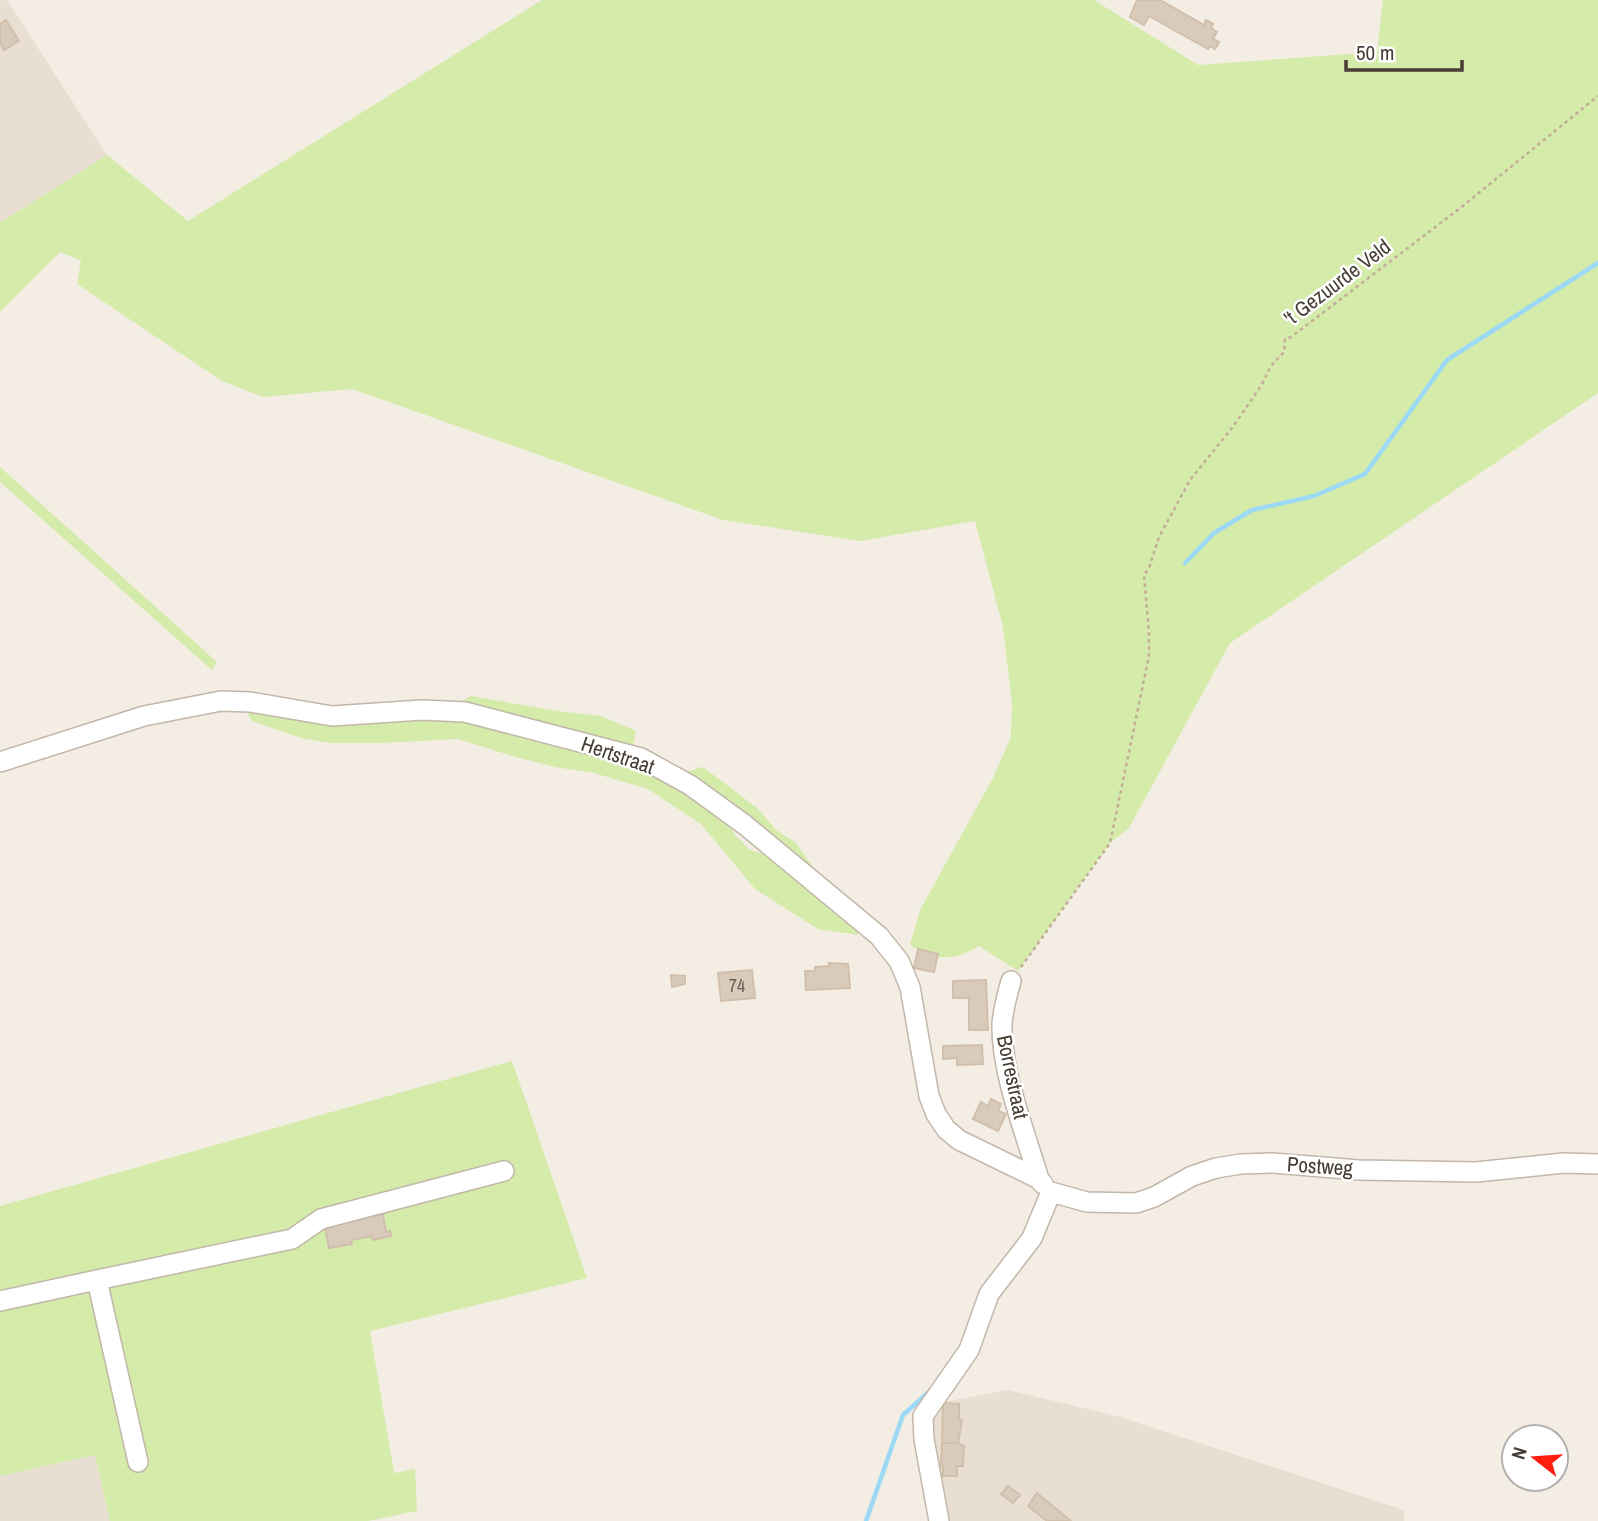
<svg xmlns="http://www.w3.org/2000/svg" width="1598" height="1521" font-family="'Archivo Narrow',sans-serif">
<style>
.residential{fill:#e8dfd2}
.green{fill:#d4ebaa}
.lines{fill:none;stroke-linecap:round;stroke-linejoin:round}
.stream{stroke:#9cd9f5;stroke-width:4.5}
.building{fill:#d9cbbc;stroke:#d1bfac;stroke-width:2}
.minor-casing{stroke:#c2b7a9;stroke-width:22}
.path{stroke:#c2ae97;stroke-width:2.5;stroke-dasharray:3.5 3.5;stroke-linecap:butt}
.minor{stroke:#fff;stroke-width:19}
.labels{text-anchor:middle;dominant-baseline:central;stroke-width:5;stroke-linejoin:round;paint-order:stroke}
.number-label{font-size:18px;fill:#6b6056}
.street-label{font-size:21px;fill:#463d34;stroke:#fff}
</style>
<rect width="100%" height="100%" fill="#f3ede4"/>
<path class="residential" d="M0 0H7L107 155 0 223Z
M1008 1390 1117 1416 1404 1510V1521H943L939 1506 934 1417 943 1402Z
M95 1455 110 1521H0V1476Z"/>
<path class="green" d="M542 0H1094L1198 65 1377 52 1383 0H1598V393L1230 643 1129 828 1110 843 1018 971 979 946C953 962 936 961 910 945L920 910 993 778 1011 737 1012 704 1003 627 975 521 860 541 723 520 352 389 263 397 222 381 77 284 81 261 60 252 0 312V223L107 155 188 221Z
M0 467 217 662 212 670 0 482Z
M471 696 557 711 601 716 636 731 633 745H618L459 706 460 702Z
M245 709 442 714 646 766 729 823 734 834 750 850 777 858 851 922 859 935 818 929 755 889 701 824 648 789 594 773 555 767 512 756 458 739 381 743H330L301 738 252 721Z
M703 767 757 808 776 830 796 843 822 880 681 773Z
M512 1061 587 1278 370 1331 394 1473 415 1469 417 1511 368 1521H110L95 1455 0 1476V1206Z"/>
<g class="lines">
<path class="stream" d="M1185 563 1214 533 1252 510 1314 496 1365 474 1447 360 1598 263
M866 1521 903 1415 931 1390"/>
</g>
<path class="building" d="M1137 0H1160L1204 25 1206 20 1213 24 1211 28 1217 32 1213 39 1219 42 1215 49 1210 46 1208 49 1149 16 1144 25 1130 17Z
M6 20 19 41 4 50 0 43V24Z
M918 949 938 954 934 972 914 968Z
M829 963 848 964 850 988 806 990 805 971H815V967L829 966Z
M752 970 755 998 721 1001 718 973Z
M671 975 685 976V984L672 987Z
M986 980 988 1030H969V998H953V981Z
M982 1045 983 1064 957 1065V1058L943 1059V1046Z
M991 1099 1001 1104 998 1111 1006 1114 998 1131 973 1119 981 1102 988 1106Z
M382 1209 386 1232 390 1231 391 1236 373 1240 372 1236 351 1240 352 1244 329 1248 324 1220Z
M943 1403 959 1404V1418L962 1420 958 1443H942Z
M942 1443H958L964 1446 963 1466H957V1476H943V1466H941Z
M1008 1486 1020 1495 1013 1503 1001 1494Z
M1037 1493 1071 1521H1047L1028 1506Z"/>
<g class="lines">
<defs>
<path id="minor" d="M0 762 144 716 221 701 250 702 332 716 422 710 465 712 641 758 690 785 745 825 879 936 899 961 910 987 929 1096 936 1114 946 1129 959 1140 1039 1179
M1011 981C1007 995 1003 1009 1002 1024 1001 1072 1025 1132 1039 1179L1043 1184
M1051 1192 1087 1202 1136 1203 1154 1197 1192 1176 1216 1168 1241 1164 1273 1163 1359 1170 1476 1172 1564 1163 1598 1164
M97 1280 292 1239 321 1219 504 1171
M0 1301 97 1280 138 1462
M939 1521 924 1439 923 1416 969 1350 989 1294 1032 1238 1051 1192"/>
</defs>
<use href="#minor" class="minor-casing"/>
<path class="path" d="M1021 967 1110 843 1149 656V633L1144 575 1149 568 1159 537 1190 480 1232 428 1261 386 1271 366 1284 352 1285 339 1291 337 1459 209 1598 96"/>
<use href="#minor" class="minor"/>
</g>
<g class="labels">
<g class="number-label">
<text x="737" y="985">74</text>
</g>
<g class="street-label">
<text transform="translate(1337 282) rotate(-37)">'t Gezuurde Veld</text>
<text transform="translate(618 755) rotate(19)">Hertstraat</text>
<text transform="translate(1013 1077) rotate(78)">Borrestraat</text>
<text transform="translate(1320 1166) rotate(4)">Postweg</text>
</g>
</g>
<g transform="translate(1535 1458) rotate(287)"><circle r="33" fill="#ffffff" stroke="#b5b1ae" stroke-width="2"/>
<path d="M0-5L12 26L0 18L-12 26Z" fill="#ff1d0f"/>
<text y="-10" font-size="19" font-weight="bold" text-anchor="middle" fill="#463d34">N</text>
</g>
<path d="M1346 60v10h116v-10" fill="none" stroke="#463d34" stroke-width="3.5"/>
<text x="1356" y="60" font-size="21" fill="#463d34" stroke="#ffffff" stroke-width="5" paint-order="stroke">50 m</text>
</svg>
